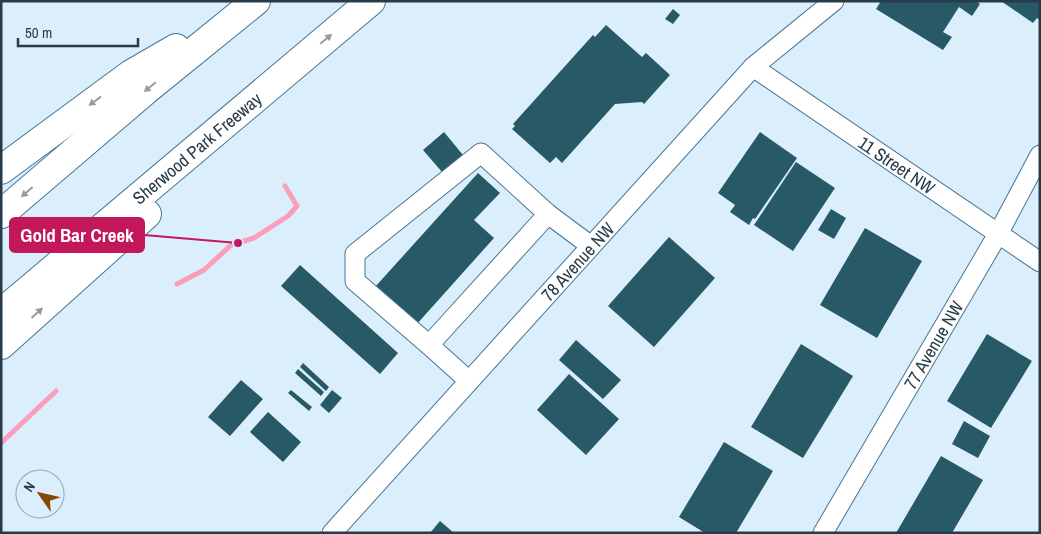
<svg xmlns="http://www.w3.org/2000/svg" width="1041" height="534" font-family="'Archivo Narrow',sans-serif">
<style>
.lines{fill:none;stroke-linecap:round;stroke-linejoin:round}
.stream{stroke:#fa9ebc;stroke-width:5}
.building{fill:#285967}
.minor-casing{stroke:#497694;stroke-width:21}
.highway-casing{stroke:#497694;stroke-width:30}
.minor{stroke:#fff;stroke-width:19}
.highway{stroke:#fff;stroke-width:28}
.oneway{fill:#949da4}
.labels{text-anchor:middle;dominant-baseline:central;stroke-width:5;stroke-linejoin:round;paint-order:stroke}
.street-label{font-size:18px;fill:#283b48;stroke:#dbeefb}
.leader{fill:none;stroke:#c2185b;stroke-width:2}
.callout-dot{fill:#c2185b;stroke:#dbeefb;stroke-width:2}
.callout{fill:#c2185b;stroke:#c2185b;stroke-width:2}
.callout-label{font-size:19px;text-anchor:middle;font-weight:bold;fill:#fff}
</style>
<rect width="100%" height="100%" fill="#dbeefb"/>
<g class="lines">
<path class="stream" d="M177 284 204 270 231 245 254 238 288 216 297 206 285 186
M1 443 56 391"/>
</g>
<path class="building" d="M881 1H976L980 4 972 16 959 7 943 32 952 37 943 50 876 9Z
M1001 1H1040V20L1037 18 1033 23Z
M673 9 680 15 673 24 665 19Z
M606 25 642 57 646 53 670 75 644 104 642 102 615 104 562 163 556 157 550 163 512 129 515 126 513 124 593 35 595 37Z
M444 132 463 155 442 172 423 150Z
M760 132 797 158 755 219 753 218 749 225 730 212 735 205 718 193Z
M796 162 835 188 793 251 754 225Z
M478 173 500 193 474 220 494 238 416 325 375 287Z
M831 209 846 218 834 239 818 230Z
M865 228 922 261 877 338 820 305Z
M669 237 715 278 654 347 608 306Z
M300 265 398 353 380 374 281 286Z
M987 334 1032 361 991 428 947 401Z
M576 340 621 380 603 399 559 360Z
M801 344 853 376 803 458 751 427Z
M303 363 329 387 326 391 300 367Z
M298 369 324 392 321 396 295 373Z
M569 374 619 419 586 455 537 410Z
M241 380 263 399 230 436 208 417Z
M291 390 312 407 309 411 288 393Z
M332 390 342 398 329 413 320 405Z
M268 412 301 442 283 462 250 432Z
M964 421 990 436 978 458 952 444Z
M724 442 773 471 736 533H705L679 517Z
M941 456 983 480 952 533H896Z
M440 521 454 533H430Z"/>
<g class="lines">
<defs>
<g id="minor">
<path id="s1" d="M753 67 1040 262"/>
<path d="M429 345 355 281V254L481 153 548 214"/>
<path d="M469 381 429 345 548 214 591 246"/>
<path id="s2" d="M332 533 753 67 834 1"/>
<path id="s3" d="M823 533 998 234 1040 155"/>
</g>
<g id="highway">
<path d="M1 170 131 74 176 48"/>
<path d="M1 214 145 91 256 1"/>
<path id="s4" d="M1 313 371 1"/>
<path d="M1 345 147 214"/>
</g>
</defs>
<use href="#minor" class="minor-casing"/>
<use href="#highway" class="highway-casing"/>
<use href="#minor" class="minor"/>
<use href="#highway" class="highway"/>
</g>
<defs><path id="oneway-solid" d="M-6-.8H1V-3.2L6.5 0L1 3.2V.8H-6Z" transform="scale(1.25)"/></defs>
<g class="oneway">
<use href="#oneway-solid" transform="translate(326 39) rotate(-40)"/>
<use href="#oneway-solid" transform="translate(150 87) rotate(141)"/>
<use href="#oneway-solid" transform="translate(95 101) rotate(144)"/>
<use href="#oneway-solid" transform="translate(27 192) rotate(139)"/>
<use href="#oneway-solid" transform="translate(37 313) rotate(-42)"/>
</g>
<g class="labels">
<g class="street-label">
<text stroke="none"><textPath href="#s4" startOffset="256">Sherwood Park Freeway</textPath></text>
<text stroke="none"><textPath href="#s1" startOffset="174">11 Street NW</textPath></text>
<text stroke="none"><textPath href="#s2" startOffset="366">78 Avenue NW</textPath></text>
<text stroke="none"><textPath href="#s3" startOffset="218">77 Avenue NW</textPath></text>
</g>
</g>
<path class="leader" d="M238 243L144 235"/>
<circle class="callout-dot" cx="238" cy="243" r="5"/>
<rect class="callout" x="10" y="218" width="134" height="34" rx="5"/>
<g class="callout-label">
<text x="77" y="242">Gold Bar Creek</text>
</g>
<rect width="1041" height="534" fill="none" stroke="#283b48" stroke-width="5"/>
<g transform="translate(40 494) rotate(304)"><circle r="24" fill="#dbeefb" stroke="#93a6b3"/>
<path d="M0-4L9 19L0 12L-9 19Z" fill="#854805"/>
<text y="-8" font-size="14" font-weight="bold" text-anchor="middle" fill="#283b48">N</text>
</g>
<path d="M18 38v8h120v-8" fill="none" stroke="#283b48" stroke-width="2.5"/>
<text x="25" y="38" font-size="15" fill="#283b48" stroke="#dbeefb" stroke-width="4" paint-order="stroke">50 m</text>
</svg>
